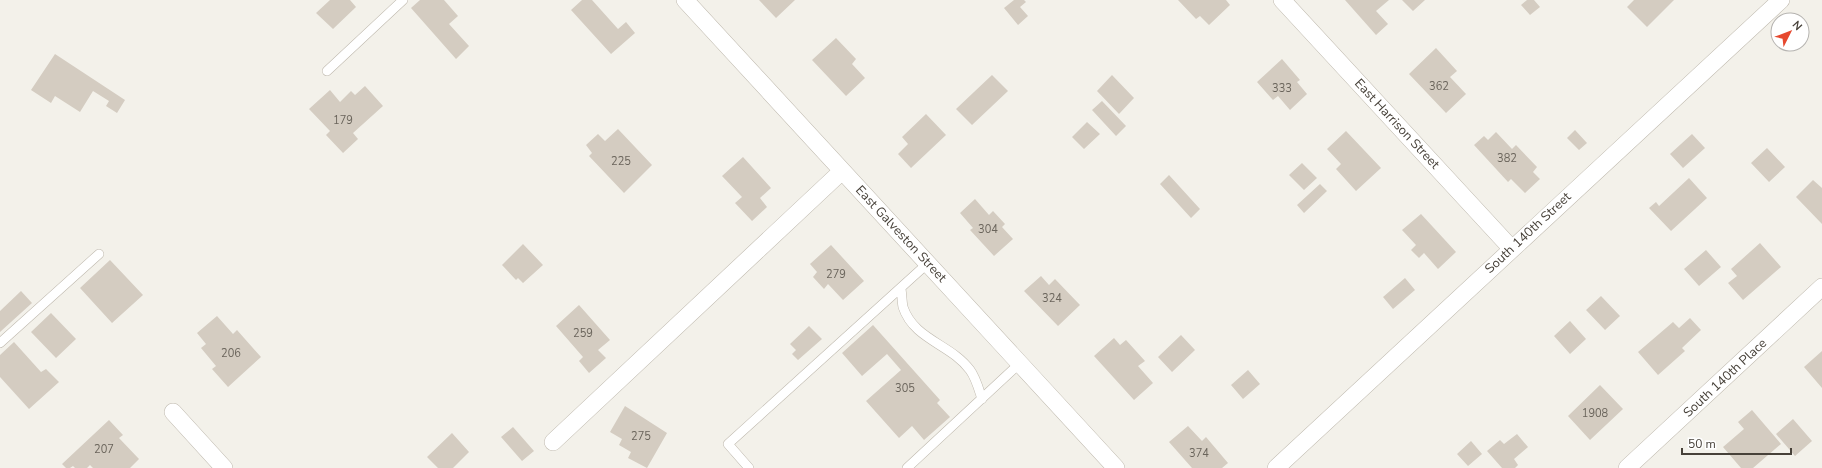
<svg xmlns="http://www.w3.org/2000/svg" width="1822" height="468" font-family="'Nunito Sans',sans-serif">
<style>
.building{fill:#d4ccc1}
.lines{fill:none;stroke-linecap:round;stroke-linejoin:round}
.lane-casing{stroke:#beb8ad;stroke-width:10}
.street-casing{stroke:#beb8ad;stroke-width:18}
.lane{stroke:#fff;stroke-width:9}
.street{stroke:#fff;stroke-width:17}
.labels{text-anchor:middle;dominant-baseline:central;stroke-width:3;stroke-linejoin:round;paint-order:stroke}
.number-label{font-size:11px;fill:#6a645b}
.street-label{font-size:13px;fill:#474139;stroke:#fff}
</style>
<rect width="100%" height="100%" fill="#f3f1ea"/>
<path class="building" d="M330 0H350L356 7 333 29 316 13Z
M420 0H444L458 16 449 24 469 46 456 59 411 8Z
M582 0H592L618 29 626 22 635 33 611 54 571 10Z
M759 0H795L776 18Z
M1014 0H1024L1026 2 1020 7 1028 16 1018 25 1004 8Z
M1178 0H1226L1230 5 1209 25 1200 16 1196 19Z
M1345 0H1389L1376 11 1388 24 1376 35Z
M1402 0H1425L1413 11Z
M1527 0H1534L1540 7 1530 15 1521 5Z
M1634 0H1674L1647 27 1627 7Z
M836 38 856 59 852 64 865 78 846 96 812 60Z
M1436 48 1457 71 1450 77 1466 94 1446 113 1409 74Z
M55 54 125 100 117 113 106 106 109 101 93 91 80 112 55 96 51 103 31 90Z
M1282 59 1300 80 1297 82 1307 94 1290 110 1278 96 1273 100 1257 82Z
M992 75 1008 91 972 125 956 109Z
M1112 75 1134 98 1119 114 1097 91Z
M365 86 383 106 353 133 358 139 343 153 326 135 330 131 309 109 330 90 340 102 351 91 355 95Z
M1102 101 1126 126 1116 136 1092 110Z
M926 114 946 135 911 168 898 154 908 144 902 137Z
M1087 122 1100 134 1084 149 1072 137Z
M618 129 652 165 624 193 589 156 592 153 586 145 598 134 605 141Z
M1575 130 1587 143 1579 150 1567 138Z
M1346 131 1381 168 1356 191 1336 169 1341 164 1327 149Z
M1496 132 1512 149 1516 145 1537 167 1533 172 1540 179 1525 193 1511 179 1508 182 1474 145 1484 136 1488 140Z
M1692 134 1705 148 1683 168 1670 154Z
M1767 148 1785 167 1769 182 1751 163Z
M743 157 771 188 760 198 767 207 752 221 735 203 742 197 722 176Z
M1302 163 1317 178 1304 190 1289 175Z
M1169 175 1200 209 1191 218 1160 184Z
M1689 178 1707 198 1671 231 1649 208 1656 202 1659 206Z
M1813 180 1822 188V224L1796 197Z
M1320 184 1327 191 1304 213 1297 205Z
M975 199 989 215 993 211 1005 224 1002 227 1013 239 994 256 970 230 973 228 960 213Z
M1421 214 1456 252 1438 269 1424 253 1419 258 1411 250 1416 245 1402 230Z
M1760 243 1781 267 1743 300 1728 283 1737 276 1731 269Z
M523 244 543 265 523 283 518 278 516 280 502 265Z
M831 245 864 281 843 300 828 284 824 289 813 277 817 272 810 264Z
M1706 250 1721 267 1699 286 1684 269Z
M110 260 143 295 112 323 80 288Z
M1041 276 1049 285 1055 279 1080 305 1058 326 1024 291Z
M1405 278 1415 290 1393 309 1383 297Z
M21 291 32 303 0 332V311Z
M1601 296 1620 316 1605 330 1586 310Z
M579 305 610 340 598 350 606 358 589 373 579 361 583 357 556 326Z
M51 313 76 339 56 358 31 332Z
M217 316 233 334 237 330 261 357 228 387 212 369 216 366 201 348 206 344 197 333Z
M1690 318 1701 330 1682 348 1685 351 1658 375 1638 352 1673 322 1679 328Z
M1570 321 1586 339 1570 354 1554 336Z
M873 325 940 400 937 403 950 417 924 440 912 426 899 438 866 401 901 370 887 354 862 376 842 353Z
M809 326 822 339 798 360 792 354 796 350 790 344Z
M1181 335 1195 350 1172 372 1158 357Z
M1114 338 1120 345 1126 340 1145 361 1138 366 1153 383 1134 400 1094 356Z
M14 342 41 372 46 369 59 382 29 409 0 377V355Z
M1822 351V388L1804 367Z
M1248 370 1260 384 1243 399 1231 385Z
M1600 385 1623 409 1590 440 1568 416Z
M625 406 667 433 647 468 628 458 631 452 619 445 622 439 610 432Z
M1752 410 1781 444 1753 468H1741L1723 447 1744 429 1738 422Z
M1793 419 1812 441 1795 456 1776 434Z
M109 420 123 435 119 438 139 459 130 468H93L90 465 87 468H75L73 466 70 468H66L62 464Z
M1188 426 1202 441 1206 437 1228 463 1222 468H1192L1169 442Z
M513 427 534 451 522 461 501 437Z
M452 433 469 452 453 468H438L427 457Z
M1517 434 1528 447 1514 459 1518 465 1515 468H1502L1487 451 1500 440 1504 444Z
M1471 441 1482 454 1468 466 1457 454Z"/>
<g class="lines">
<defs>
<path id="lane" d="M327 71 403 0
M901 289C902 295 902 302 903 307 914 340 951 344 970 370 976 378 979 390 982 399
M0 343 99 254
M749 468 728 444 928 263
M907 468 1019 364"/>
<path id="street" d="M685 0 1116 468
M1282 0 1511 248
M173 412 224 468
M553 442 842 171
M1276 468 1781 0
M1627 468 1822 287"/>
</defs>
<use href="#lane" class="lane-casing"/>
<use href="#street" class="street-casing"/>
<use href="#lane" class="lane"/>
<use href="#street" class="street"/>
</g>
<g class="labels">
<g class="number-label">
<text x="1439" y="86">362</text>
<text x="1282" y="88">333</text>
<text x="343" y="120">179</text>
<text x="1507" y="158">382</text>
<text x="621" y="161">225</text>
<text x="988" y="229">304</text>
<text x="836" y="274">279</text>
<text x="1052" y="298">324</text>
<text x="583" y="333">259</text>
<text x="231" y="353">206</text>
<text x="905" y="388">305</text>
<text x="1595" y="413">1908</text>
<text x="641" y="436">275</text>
<text x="104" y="449">207</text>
<text x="1199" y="453">374</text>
</g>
<g class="street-label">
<text transform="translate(1397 124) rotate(47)">East Harrison Street</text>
<text transform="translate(1528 233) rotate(-43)">South 140th Street</text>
<text transform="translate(901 234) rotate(47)">East Galveston Street</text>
<text transform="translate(1725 378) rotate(-43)">South 140th Place</text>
</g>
</g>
<g transform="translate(1790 32) rotate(48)"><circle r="19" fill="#ffffff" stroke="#b5b3b0"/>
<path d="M0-3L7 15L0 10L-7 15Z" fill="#e6492f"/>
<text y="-6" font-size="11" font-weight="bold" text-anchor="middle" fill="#474139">N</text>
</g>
<path d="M1682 448v6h109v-6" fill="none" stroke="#474139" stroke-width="2"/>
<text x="1688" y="448" font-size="12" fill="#474139" stroke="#ffffff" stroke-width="3" paint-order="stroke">50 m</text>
</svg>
